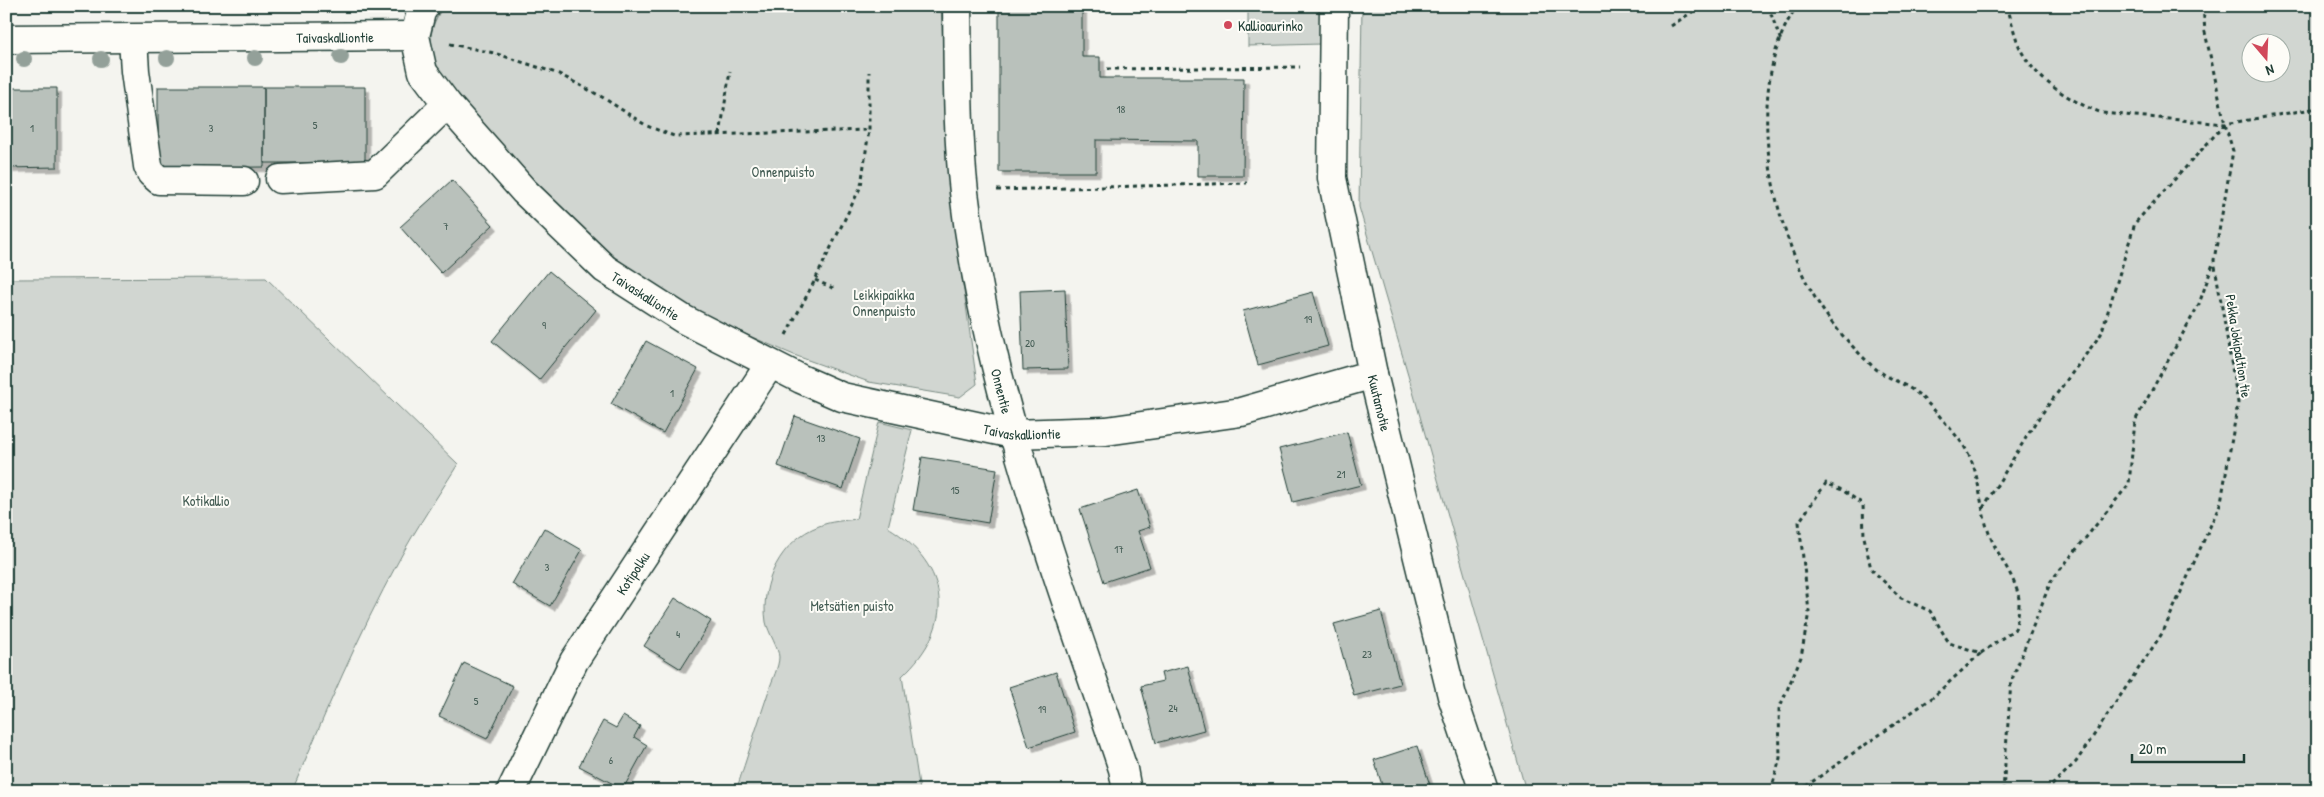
<svg xmlns="http://www.w3.org/2000/svg" width="2324" height="797" font-family="'Patrick Hand',sans-serif">
<style>
.green{fill:#d1d6d1;stroke:#788a82;fill-rule:evenodd}
.building{fill:#b9c1bb;stroke:#1f3d34;filter:url(#shadow)}
.lines{fill:none;stroke-linecap:round;stroke-linejoin:round}
.minor-casing{stroke:#1f3d34;stroke-width:31}
.path{stroke:#1f3d34;stroke-width:3;stroke-dasharray:4 4;stroke-linecap:butt}
.minor{stroke:#fdfcf7;stroke-width:28}
.tree{fill:#93a099}
.poi-dot{fill:#d1495b;stroke:#fdfcf7;stroke-width:2}
.labels{text-anchor:middle;dominant-baseline:central;stroke-width:4;stroke-linejoin:round;paint-order:stroke}
.number-label{font-size:11px;fill:#465e56}
.poi-label{font-size:14px;fill:#1f3d34;stroke:#fdfcf7;text-anchor:start}
.street-label{font-size:14px;fill:#1f3d34;stroke:#fdfcf7}
.park-label{font-size:14px;fill:#435c53;stroke:#fdfcf7}
</style>
<defs>
<filter id="shadow"><feDropShadow dx="4.5" dy="4.5" stdDeviation="0" flood-color="#0004"/></filter>
</defs>
<rect width="100%" height="100%" fill="#f4f4ef"/>
<filter id="ink" filterUnits="userSpaceOnUse"><feTurbulence type="fractalNoise" baseFrequency=".02" numOctaves="2"/><feDisplacementMap in="SourceGraphic" scale="10" xChannelSelector="R" yChannelSelector="G"/><feConvolveMatrix kernelMatrix="1 2 1 2 8 2 1 2 1" color-interpolation-filters="sRGB"/></filter>
<g filter="url(#ink)">
<path class="green" d="M444 6H941L950 191 977 384 960 397 869 382 794 355 719 323 659 290 604 249 550 199 447 85C431 57 422 36 444 6Z
M1248 6H1320L1321 44 1248 46Z
M1362 6H2318V791H1526L1412 388 1359 207ZM2252 42H2282V72H2252Z
M266 278 458 464C438 496 416 528 398 562 358 635 325 714 292 791H6V279Z
M879 422 912 430 888 527C951 566 956 626 902 676L920 791H736C747 757 758 723 769 690 772 680 779 667 779 657 779 649 768 632 766 622 760 583 781 540 819 526 831 521 843 521 856 519Z"/>
<path class="building" d="M999 6H1082V57H1100V78H1244L1243 176H1198V141L1096 140V172H999Z
M158 87H264V167L158 168Z
M264 87H365V163H264Z
M6 88H57V167L6 168Z
M452 180 493 225 441 273 400 227Z
M549 271 596 310 539 380 492 341Z
M1065 289 1068 369 1023 370 1020 291Z
M1313 292 1328 346 1258 365 1243 311Z
M646 341 698 369 663 433 611 404Z
M795 416 860 439 843 489 778 466Z
M1347 432 1361 485 1293 502 1279 449Z
M922 457 997 469 988 523 913 510Z
M1138 490 1150 527 1138 531 1150 567 1104 582 1080 509Z
M544 528 582 550 550 606 512 584Z
M675 598 711 621 681 669 644 646Z
M1381 611 1400 684 1354 696 1334 624Z
M464 663 513 686 487 739 439 716Z
M1188 666 1204 730 1156 743 1141 686 1163 681 1161 673Z
M1056 672 1075 732 1029 747 1009 687Z
M623 716 640 726 634 737 647 745 623 789 579 766 603 721 616 728Z
M1417 746 1432 791H1384L1374 760Z"/>
<g class="lines">
<defs>
<g id="minor">
<path id="s1" d="M425 6 421 12 415 36 423 72 447 104 524 191 605 269 683 319 801 379 842 397 1013 434 1106 431 1241 412 1373 374"/>
<path id="s2" d="M957 6C958 68 957 131 964 192 987 391 1060 580 1123 769L1127 791"/>
<path id="s3" d="M1334 6 1332 178 1373 374 1452 696 1484 791"/>
<path id="s4" d="M6 39 415 36"/>
<path d="M133 39 135 71 148 166 151 173 159 180 244 181"/>
<path d="M280 179 375 174 447 104"/>
<path id="s5" d="M511 791 574 661 770 364"/>
</g>
</defs>
<use href="#minor" class="minor-casing"/>
<path class="path" d="M1768 6 1781 41
M2007 6C2012 22 2015 40 2023 54 2039 82 2072 102 2102 113L2225 124 2318 108
M1671 26 1701 6
M450 44 494 53 559 74 602 97 647 126 674 136 869 130
M1107 69 1300 67
M720 135 730 71
M997 190 1247 183
M815 280 835 289
M786 335 815 280 861 186 869 130V72
M1983 508 2035 423 2101 334 2135 223 2225 124
M1771 791 1780 758 1779 709 1801 657 1809 612 1799 522 1826 483 1842 490 1863 504 1864 537 1871 569 1901 598 1930 611 1949 643 1981 653 2015 629C2017 621 2019 612 2019 603 2020 584 1998 556 1991 538 1977 506 1983 471 1961 442 1953 431 1928 402 1918 394 1906 384 1889 379 1876 369 1865 360 1854 348 1844 337 1775 263 1736 94 1797 6
M1799 791 1932 698 1981 653
M2003 791 2011 682 2051 581 2129 484 2135 421 2199 304 2214 261
M2046 791 2076 762 2163 632 2221 502 2238 403 2214 260 2233 151 2225 124 2205 32 2203 6"/>
<use href="#minor" class="minor"/>
</g>
<g class="tree">
<circle cx="341" cy="57" r="8"/>
<circle cx="167" cy="58" r="8"/>
<circle cx="255" cy="58" r="8"/>
<circle cx="24" cy="59" r="8"/>
<circle cx="101" cy="59" r="8"/>
</g>
</g>
<circle class="poi-dot" cx="1228" cy="25" r="5"/>
<g class="labels">
<g class="number-label">
<text x="1121" y="109">18</text>
<text x="315" y="125">5</text>
<text x="32" y="128">1</text>
<text x="211" y="128">3</text>
<text x="446" y="226">7</text>
<text x="1308" y="319">19</text>
<text x="544" y="325">9</text>
<text x="1030" y="343">20</text>
<text x="672" y="393">1</text>
<text x="821" y="438">13</text>
<text x="1341" y="474">21</text>
<text x="955" y="490">15</text>
<text x="1119" y="549">17</text>
<text x="547" y="567">3</text>
<text x="678" y="634">4</text>
<text x="1367" y="654">23</text>
<text x="476" y="701">5</text>
<text x="1173" y="708">24</text>
<text x="1042" y="709">19</text>
<text x="611" y="760">6</text>
</g>
<g class="poi-label">
<text x="1238" y="25">Kallioaurinko</text>
</g>
<g class="street-label">
<text stroke="none"><textPath href="#s4" startOffset="329">Taivaskalliontie</textPath></text>
<text stroke="none"><textPath href="#s1" startOffset="386">Taivaskalliontie</textPath></text>
<text transform="translate(2239 346) rotate(81)">Pekka Jokipaltion tie</text>
<text stroke="none"><textPath href="#s2" startOffset="389">Onnentie</textPath></text>
<text stroke="none"><textPath href="#s3" startOffset="402">Kuutamotie</textPath></text>
<text stroke="none"><textPath href="#s1" startOffset="791">Taivaskalliontie</textPath></text>
<text stroke="none"><textPath href="#s5" startOffset="250">Kotipolku</textPath></text>
</g>
<g class="park-label">
<text x="783" y="171">Onnenpuisto</text>
<text x="884" y="294">Leikkipaikka<tspan x="884" dy="16">Onnenpuisto</tspan></text>
<text x="206" y="500">Kotikallio</text>
<text x="852" y="605">Metsätien puisto</text>
</g>
</g>
<rect width="2324" height="797" fill="none" stroke="#fdfcf7" stroke-width="25"/>
<rect x="12" y="12" width="2299" height="772" fill="none" stroke="#1f3d34" stroke-width="2" filter="url(#ink)"/>
<g transform="translate(2266 58) rotate(161)"><circle r="24" fill="#fdfcf7" stroke="#a4b0a9"/>
<path d="M0-4L9 19L0 12L-9 19Z" fill="#d1495b"/>
<text y="-8" font-size="14" font-weight="bold" text-anchor="middle" fill="#1f3d34">N</text>
</g>
<path d="M2132 754v8h112v-8" fill="none" stroke="#1f3d34" stroke-width="2.5"/>
<text x="2139" y="754" font-size="15" fill="#1f3d34" stroke="#fdfcf7" stroke-width="4" paint-order="stroke">20 m</text>
</svg>
